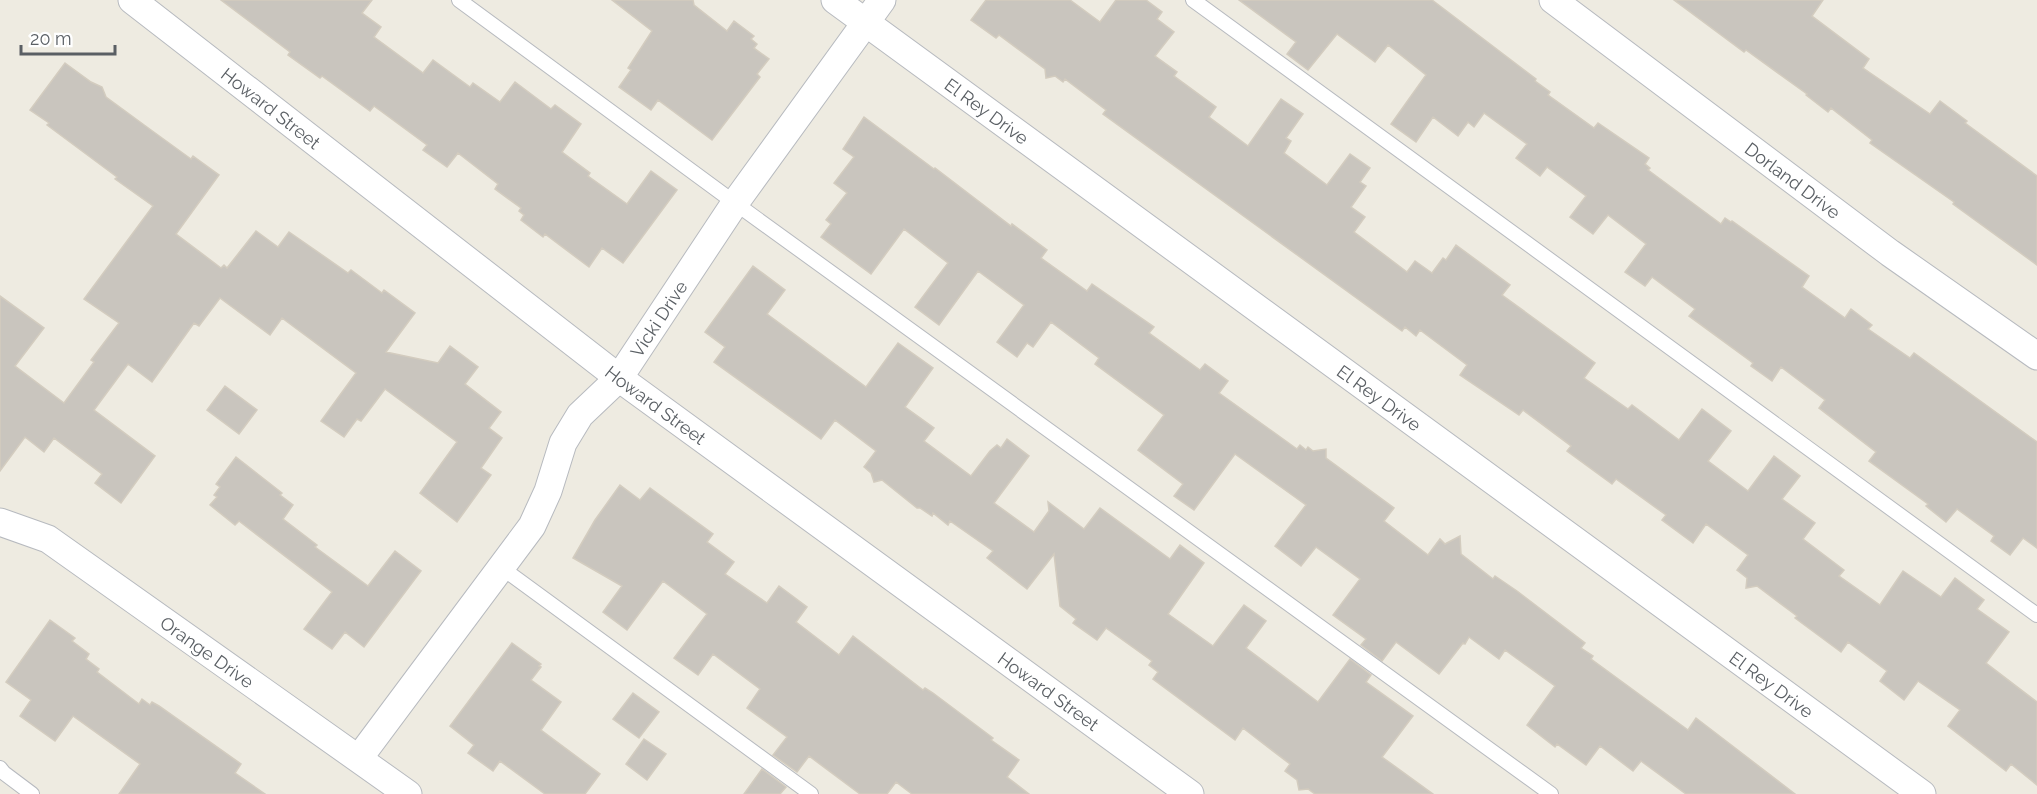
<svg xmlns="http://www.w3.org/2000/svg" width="2037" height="794" font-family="Raleway,sans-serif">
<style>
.building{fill:#c9c5be;stroke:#d3ccbf;stroke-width:1.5}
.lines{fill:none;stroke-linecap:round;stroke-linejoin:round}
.service-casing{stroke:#b7babf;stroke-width:16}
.minor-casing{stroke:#b7babf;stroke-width:29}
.service{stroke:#fff;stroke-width:14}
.minor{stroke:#fff;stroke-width:27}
.labels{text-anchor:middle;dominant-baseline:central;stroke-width:4.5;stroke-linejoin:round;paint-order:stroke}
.street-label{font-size:18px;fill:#5a5f64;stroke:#fff}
</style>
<rect width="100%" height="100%" fill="#eeebe1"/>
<path class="building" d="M221 0H372L362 13 381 27 374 37 423 73 433 60 470 87 473 83 500 102 515 82 551 109 555 105 581 124 562 152 590 173 588 176 627 204 651 171 677 190 623 263 602 248 589 267 545 234 543 237 521 220 524 215 519 211 521 208 495 189 498 184 458 153 447 167 423 150 427 145 374 106 370 111 322 76 320 78 288 55 290 52Z
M612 0H693L694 5 727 31 734 21 754 36 751 39 757 44 754 48 769 59 757 74 760 77 712 140 658 100 651 110 619 87 631 70 628 68 652 31Z
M986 0H1070L1100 22 1116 0H1146L1162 12 1157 19 1174 32 1155 56 1177 72 1174 76 1216 107 1209 117 1248 146 1281 99 1303 114 1286 138 1291 141 1284 153 1327 185 1350 154 1370 168 1360 182 1366 186 1351 207 1365 217 1354 232 1407 272 1415 261 1432 273 1443 258 1446 260 1456 245 1510 285 1502 295 1595 363 1584 378 1628 409 1632 405 1679 440 1702 409 1731 431 1708 461 1748 491 1774 456 1800 476 1782 499 1815 523 1803 539 1844 570 1839 576 1880 605 1903 571 1941 597 1955 578 1984 600 1977 609 2009 632 1986 663 2037 702V785L2011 764 2006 771 1948 726 1960 710 1918 681 1904 700 1880 681 1887 671 1848 642 1841 652 1795 618 1797 616 1757 586 1746 588 1747 578 1737 570 1748 555 1706 524 1693 543 1662 520 1666 515 1616 479 1612 484 1567 451 1571 446 1523 410 1519 415 1460 375 1467 365 1420 330 1416 336 1405 327 1402 331 1103 114 1106 110 1065 79 1063 82 1055 76 1046 78 1045 69 999 35 996 38 971 20Z
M1239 0H1432L1536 79 1535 81 1550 92 1548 95 1594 128 1598 123 1649 158 1645 164 1650 168 1648 170 1721 224 1725 218 1731 222 1732 221 1809 276 1802 287 1845 318 1851 309 1872 325 1868 329 1910 358 1914 353 2037 442V548L2023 538 2010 555 1991 541 1994 536 1957 509 1946 522 1926 506 1928 504 1869 461 1876 452 1819 408 1825 400 1781 367 1772 381 1751 366 1753 363 1689 316 1695 309 1652 277 1645 286 1625 272 1646 244 1608 215 1593 234 1570 217 1586 196 1547 167 1540 176 1516 158 1527 144 1484 113 1474 127 1468 122 1458 136 1433 117 1416 142 1391 124 1426 75 1388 45 1375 62 1337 34 1308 70 1287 54 1296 42Z
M1674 0H1823L1812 16 1869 59 1863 68 1930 114 1940 101 1967 121 1965 123 2037 176V265L1953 204 1954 202 1870 143 1872 140 1831 108 1828 112 1806 95 1807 94 1746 50 1744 52Z
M65 63 91 82 102 87 106 97 151 130 191 159 193 156 219 175 176 234 221 268 224 265 227 268 256 231 278 247 289 232 348 273 351 270 382 293 384 290 415 313 386 352 438 363 450 346 478 367 465 384 501 412 489 428 502 438 481 468 491 475 457 522 420 493 457 442 385 389 361 421 357 419 344 437 321 421 356 373 282 318 270 335 220 298 199 326 194 323 152 382 128 364 94 410 155 456 121 503 95 483 102 474 54 438 44 452 25 437 0 471V296L44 328 15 366 64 403 94 362 91 360 119 323 84 299 153 206 115 179 117 177 47 125 49 123 30 110Z
M864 117 934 169 935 168 1011 226 1012 224 1047 250 1041 258 1087 291 1092 284 1154 327 1149 333 1200 370 1205 364 1228 381 1219 393 1297 449 1300 445 1306 450 1308 447 1313 451 1326 449V458L1394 508 1384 521 1428 555 1440 539 1445 544 1460 536 1461 554 1493 579 1495 576 1517 591 1585 643 1581 648 1593 656 1591 659 1688 730 1696 718 1795 794H1686L1641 761 1633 771 1600 746 1586 765 1557 744 1555 747 1527 725 1555 686 1505 650 1499 659 1469 637 1465 644 1463 643 1439 674 1396 642 1382 661 1361 645 1366 639 1333 615 1360 579 1316 547 1301 566 1275 546 1306 505 1235 454 1194 510 1174 496 1183 484 1138 450 1164 415 1095 364 1099 358 1051 322 1033 347 1027 343 1017 357 997 342 1024 305 978 271 939 325 915 307 948 263 904 229 871 274 821 237 831 224 826 220 847 193 834 183 854 157 843 149Z
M753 266 785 290 767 314 866 387 898 343 933 368 905 407 934 428 924 441 971 476 990 451 997 445 1001 448 1007 439 1029 456 994 503 1034 532 1049 511 1048 502 1084 529 1100 508 1170 559 1180 545 1204 563 1168 614 1213 646 1244 605 1266 621 1246 648 1318 702 1350 659 1371 675 1366 682 1413 716 1382 757 1433 794H1315L1308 789 1299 790 1297 780 1285 771 1290 764 1243 728 1235 740 1153 679 1158 672 1149 665 1152 661 1106 628 1097 640 1073 623 1076 619 1060 606 1054 554 1027 589 987 558 993 551 950 521 948 525 933 513 932 516 920 508H917L882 480 874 482 871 473 864 467 876 451 835 420 821 439 714 362 725 347 705 332Z
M225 386 257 410 239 434 207 410Z
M236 457 282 493 280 495 293 505 283 519 317 545 315 547 368 586 395 551 421 571 364 647 345 632 332 649 304 629 332 592 239 521 235 525 210 505 217 497 214 495 220 487 216 484Z
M620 485 640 500 650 488 713 534 707 542 734 562 725 574 767 603 779 586 807 607 796 622 839 655 853 636 923 690 925 688 933 693 993 738 991 740 1019 760 1007 777 1029 794H912L896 782 887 794H860L809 756 797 772 773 755 787 737 747 708 760 689 713 654 698 675 674 658 707 614 663 581 627 630 603 612 622 586 573 558 595 520Z
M50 620 75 638 72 641 89 654 86 659 99 669 97 672 139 704 142 699 150 705 152 702 159 706 241 764 235 773 265 794H119L140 764 73 716 55 741 20 716 31 700 6 682Z
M512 643 541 664 539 666 541 667 531 680 561 702 541 730 600 774 585 794H545L500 761 493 771 468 753 474 745 450 726Z
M633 693 659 712 639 738 613 719Z
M644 739 666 754 647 780 626 764Z
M762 769 786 787 780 794H744Z"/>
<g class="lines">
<defs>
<path id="service" d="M459 0 735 203 1551 794
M1193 0 2037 615
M502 568 811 794
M0 768 4 773 32 794"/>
<g id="minor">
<path id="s1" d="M132 0 619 378 1190 794"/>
<path id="s2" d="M835 0 1922 794"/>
<path id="s3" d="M1553 0 1890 253 2037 356"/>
<path id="s4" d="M0 522 48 539 408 794"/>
<path id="s5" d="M359 758 532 526 548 491 563 443 580 415 619 378 735 203 882 0"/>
</g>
</defs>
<use href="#service" class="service-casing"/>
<use href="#minor" class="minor-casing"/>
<use href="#service" class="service"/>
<use href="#minor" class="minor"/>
</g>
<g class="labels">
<g class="street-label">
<text stroke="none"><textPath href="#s1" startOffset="176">Howard Street</textPath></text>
<text stroke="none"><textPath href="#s2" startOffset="188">El Rey Drive</textPath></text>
<text stroke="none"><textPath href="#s3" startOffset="300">Dorland Drive</textPath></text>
<text stroke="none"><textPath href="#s5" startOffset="536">Vicki Drive</textPath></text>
<text stroke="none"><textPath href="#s2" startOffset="674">El Rey Drive</textPath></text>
<text stroke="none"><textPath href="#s1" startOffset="662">Howard Street</textPath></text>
<text stroke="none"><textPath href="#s4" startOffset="246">Orange Drive</textPath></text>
<text stroke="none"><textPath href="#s2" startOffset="1160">El Rey Drive</textPath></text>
<text stroke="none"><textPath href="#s1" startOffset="1148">Howard Street</textPath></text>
</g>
</g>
<path d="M21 45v9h94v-9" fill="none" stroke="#5a5f64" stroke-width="3"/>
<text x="30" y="45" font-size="18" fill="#5a5f64" stroke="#ffffff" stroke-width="4.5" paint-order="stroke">20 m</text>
</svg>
